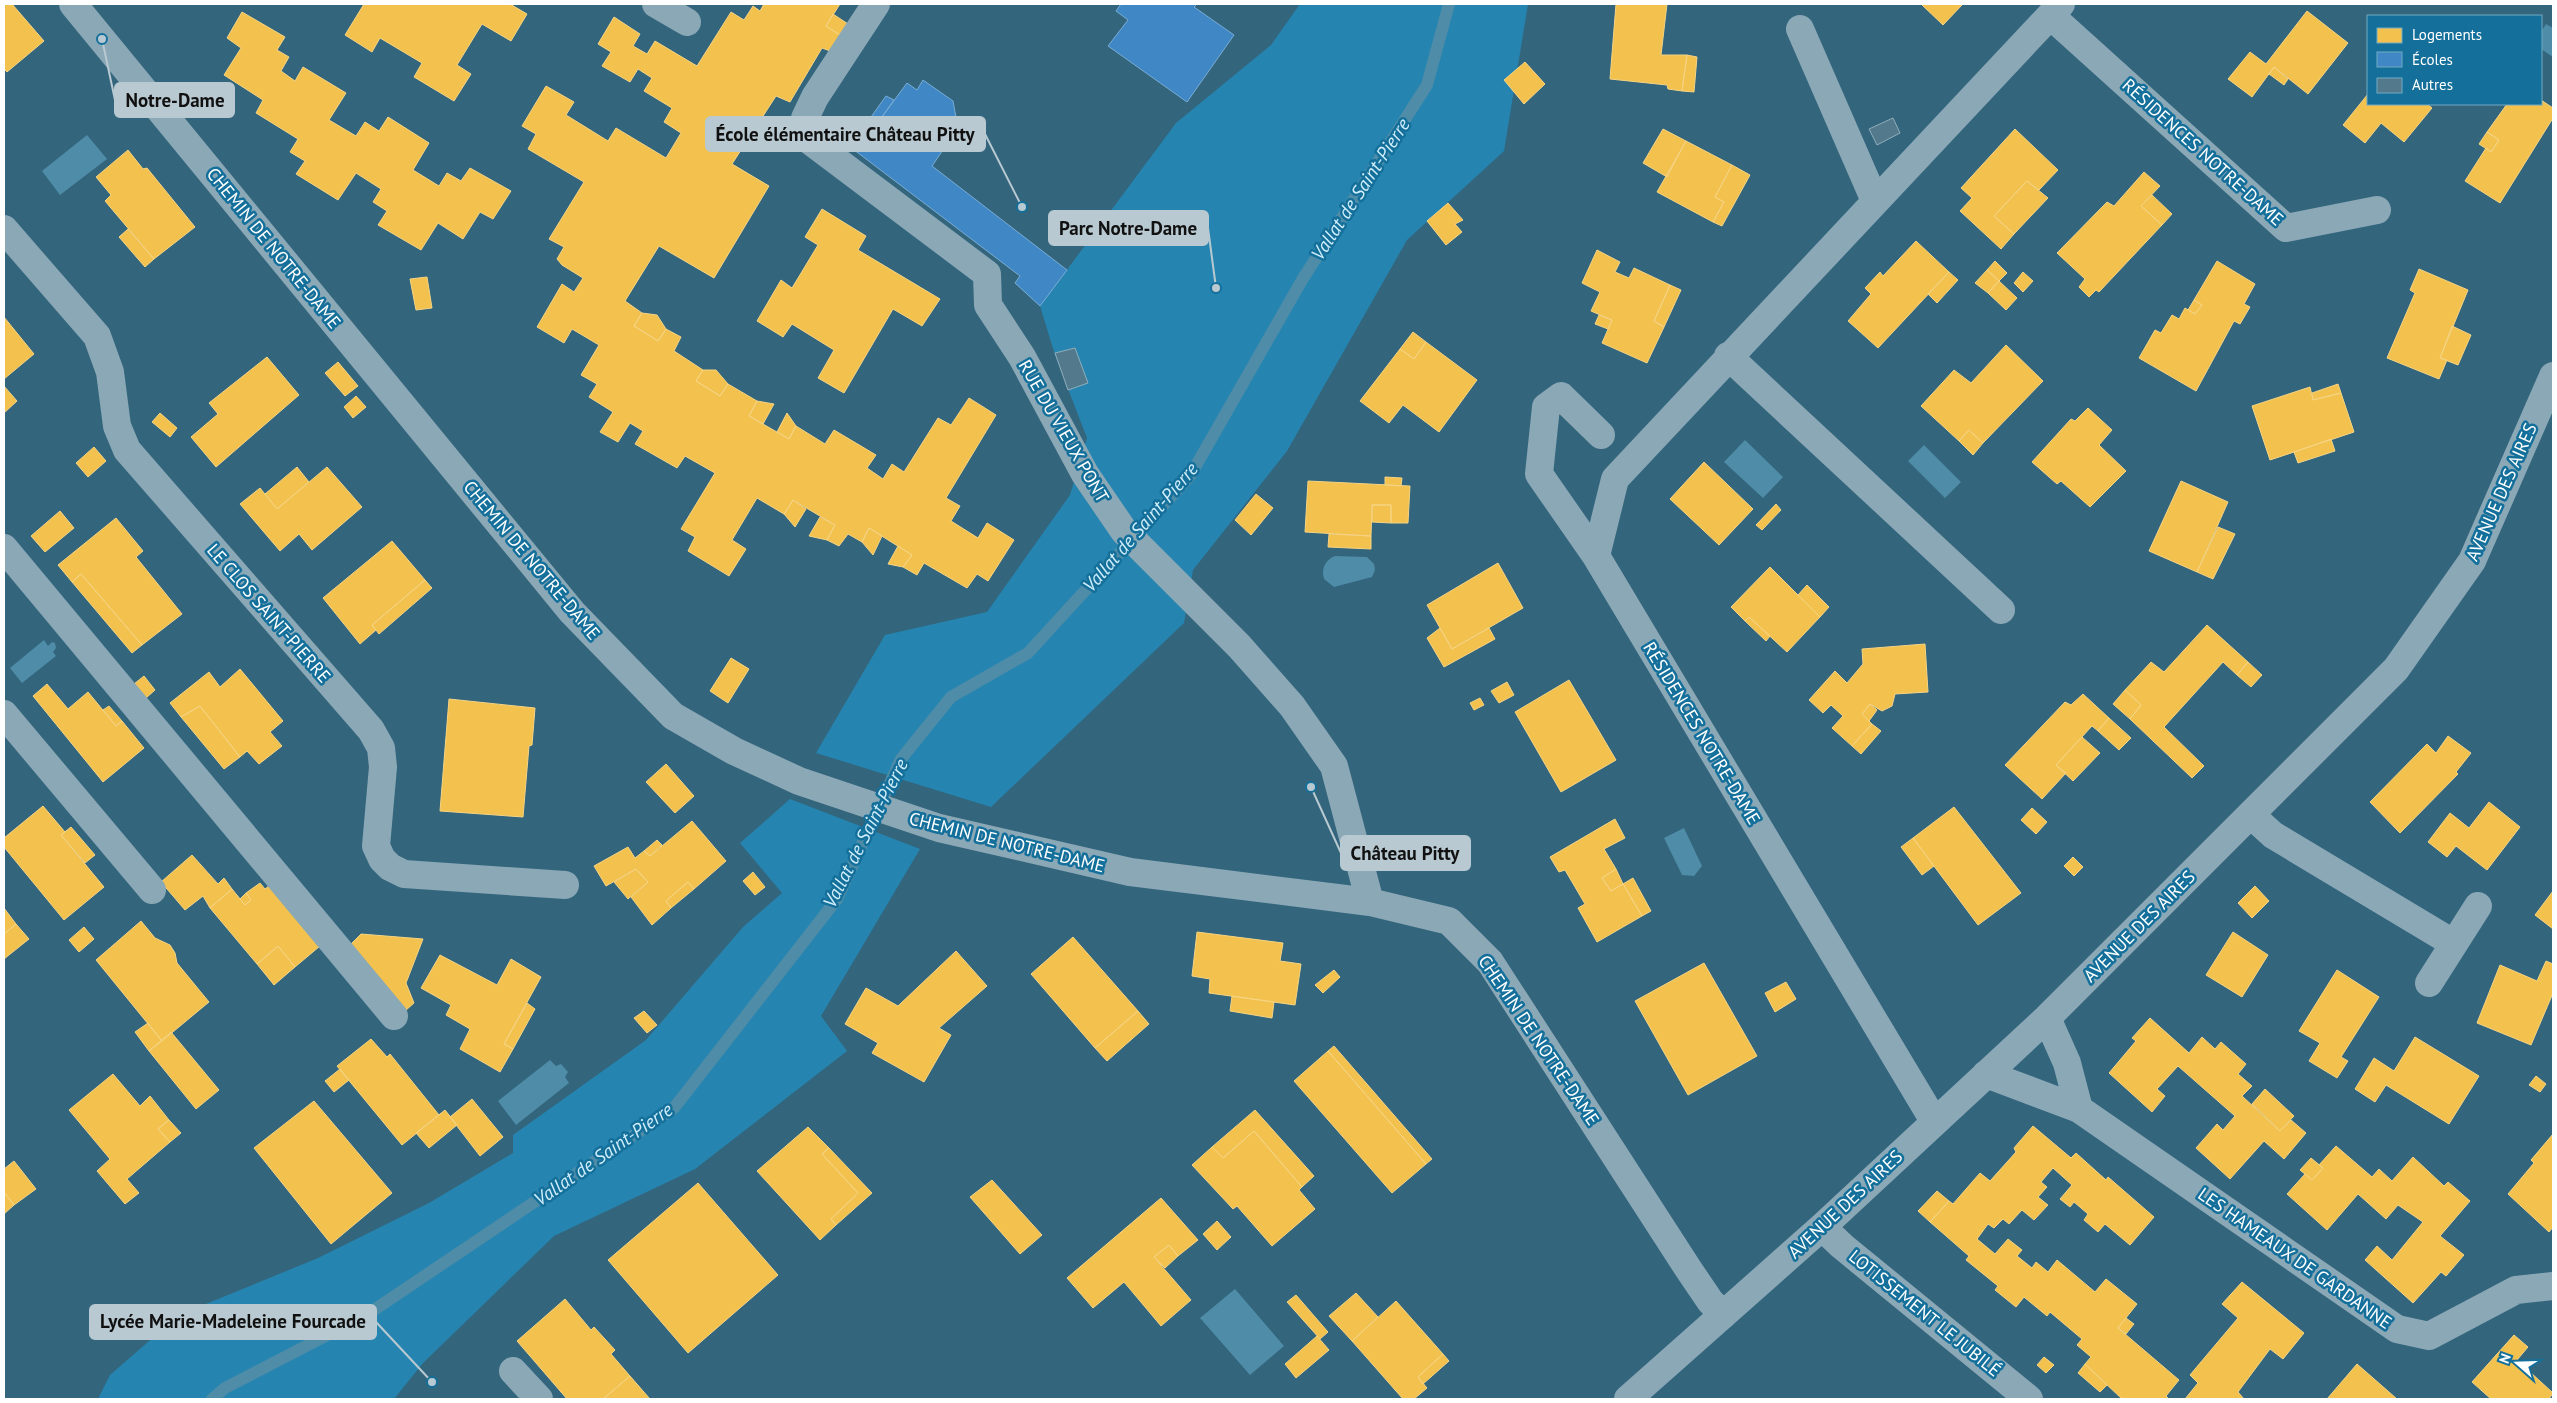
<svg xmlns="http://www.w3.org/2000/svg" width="2557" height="1403" font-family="'PT Sans',sans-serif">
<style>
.green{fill:#2685b0}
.water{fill:#4e8ca8}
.homes{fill:#f2c14e;stroke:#f6d483}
.schools{fill:#3f88c5;stroke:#79acd6}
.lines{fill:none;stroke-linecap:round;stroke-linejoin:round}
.stream{stroke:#4e8ca8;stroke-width:12}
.building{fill:#527a8c;stroke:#92aebb}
.minor{stroke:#8ba8b7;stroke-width:28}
.labels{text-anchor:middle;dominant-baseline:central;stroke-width:5;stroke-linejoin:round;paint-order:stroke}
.street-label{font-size:18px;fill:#fff;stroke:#14709b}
.water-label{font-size:19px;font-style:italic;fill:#d0eefb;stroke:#14709b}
.leader{fill:none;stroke:#b8c9d1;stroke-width:2}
.callout-dot{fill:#b8c9d1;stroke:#14709b;stroke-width:2}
.callout{fill:#b8c9d1;stroke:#b8c9d1;stroke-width:2}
.callout-label{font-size:19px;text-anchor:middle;font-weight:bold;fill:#111}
</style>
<rect width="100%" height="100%" fill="#33657c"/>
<path class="green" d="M1300 4H1528L1504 151 1407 240 1287 451 1193 570 1184 623 991 807 816 753 885 635 987 612 1070 495 1087 438 1055 355 1040 306 1176 123 1271 45Z
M790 799 920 849 821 1016 847 1051 695 1169 554 1236 423 1363 394 1399H98L110 1375 179 1315 318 1258 429 1203 513 1153V1135L646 1040 743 927 782 893 740 843Z"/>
<path class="water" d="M2546 24 2553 28V57L2541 49V32Z
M87 135 107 159 60 195 42 171Z
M1745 440 1783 477 1763 498 1724 462Z
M1924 445 1961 482 1945 498 1908 461Z
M1335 556 1367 557 1374 564 1375 570 1372 577 1334 587 1324 579C1321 569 1325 560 1335 556Z
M44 640 48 646 52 642 55 643 56 648 53 652 56 656 22 683 10 668Z
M1684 828 1702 866 1694 876 1682 875 1664 838Z
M550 1060 556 1066 561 1064 568 1072 565 1077 569 1083 516 1125 498 1101Z
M1235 1289 1284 1346 1250 1375 1200 1318Z"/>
<path class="homes" d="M4 4H12L44 41 7 72 4 69Z
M364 4H510L527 14 511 41 482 24 457 65 471 74 454 101 414 77 422 63 380 38 372 52 345 35Z
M764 4H840L826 26 840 35 830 51 822 48 790 102 776 96 732 164 769 186 714 278 659 246 625 301 642 313 634 326 658 341 666 329 681 337 674 351 703 370 696 381 720 396 728 384 757 401 749 416 789 439 796 426 825 444 834 430 876 455 867 468 883 479 892 464 904 472 938 418 951 425 969 398 996 415 946 498 960 506 951 521 978 538 987 523 1014 540 988 581 977 574 967 588 924 563 917 575 903 567 912 555 869 528 862 542 848 534 839 546 827 540 835 525 793 500 784 514 757 498 732 540 746 549 729 576 688 551 695 537 681 529 715 473 685 456 677 468 635 444 643 431 630 423 618 442 600 432 613 412 589 397 597 384 581 375 599 345 572 329 564 343 537 327 562 284 574 292 583 278 562 265 557 259 564 247 549 239 584 182 528 149 536 134 522 126 546 86 574 102 566 115 608 141 616 128 666 158 681 133 664 122 672 108 644 91 652 78 638 69 630 82 602 66 611 52 598 44 614 17 640 34 633 46 647 54 655 41 697 66 731 12 744 20 753 6 760 11Z
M1616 4H1667L1661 55H1687L1682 91 1668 89 1667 85 1610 79Z
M1921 4H1961L1962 5 1943 25Z
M2307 11 2348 43 2308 94 2274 67 2252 97 2228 79 2250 52 2266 64Z
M242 12 285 37 277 50 289 57 281 71 295 81 303 67 346 93 329 120 356 136 365 122 379 131 388 117 429 143 413 170 439 186 447 173 461 181 470 168 511 191 493 219 480 212 463 239 438 223 421 250 378 225 387 211 373 202 381 189 356 173 338 200 296 174 305 161 290 152 298 139 256 113 263 100 224 75 241 48 227 38Z
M833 14 851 26 840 35 826 26Z
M1687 55 1697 57 1694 92 1682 91Z
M1525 62 1545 84 1524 104 1504 80Z
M2274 67 2288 79 2284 85 2269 74Z
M2368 94V104H2427L2432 108 2404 142 2381 123 2365 143 2343 125Z
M2541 100 2553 108V118L2500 203 2465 181 2486 148 2491 152 2499 140 2487 132 2507 104H2541Z
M1663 129 1686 141 1667 177 1643 163Z
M2015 129 2058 170 2039 190 2027 181 1994 216 2014 234 2001 249 1960 211 1972 198 1961 188Z
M2487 132 2499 140 2491 152 2479 144Z
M1686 141 1732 165 1715 197 1724 202 1713 222 1657 192Z
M128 150 143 169 147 168 195 227 154 259 105 201 111 195 96 177Z
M1732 165 1750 175 1722 226 1713 222 1724 202 1715 197Z
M2144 172 2160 186 2141 206 2162 225 2099 292 2096 290 2089 297 2079 287 2085 279 2057 253 2107 202 2114 206Z
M2027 181 2048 198 2014 234 1994 216Z
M2152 195 2172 214 2162 225 2141 206Z
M1448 203 1463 220 1455 224 1462 232 1446 245 1427 221Z
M822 209 866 236 858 250 940 299 922 326 893 309 844 393 818 378 834 350 792 324 783 337 757 321 781 280 792 288 818 245 805 237Z
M128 229 154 259 145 267 119 237Z
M1916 241 1949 272 1878 348 1848 321 1871 294 1865 288 1880 272 1883 276Z
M1597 250 1620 262 1615 272 1629 278 1634 268 1670 285 1654 321 1664 327 1647 363 1602 343 1612 320 1591 311 1600 292 1582 283Z
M1995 261 2007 273 1999 281 1987 270Z
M2217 261 2255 284 2244 304 2250 307 2240 324 2234 321 2196 391 2139 358 2155 330 2161 333 2172 315 2179 319 2185 308 2195 314 2202 305 2194 300Z
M2419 269 2468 290 2440 358 2447 360 2439 379 2387 358 2415 293 2410 290Z
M1987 270 1999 281 1988 293 1975 283Z
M1949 272 1958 280 1937 303 1928 294Z
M2023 272 2033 281 2023 292 2014 283Z
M427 277 432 308 416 310 410 279Z
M1999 281 2017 298 2006 310 1988 293Z
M1670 285 1681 290 1664 327 1654 321Z
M2194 300 2202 305 2195 314 2188 310Z
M642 313 657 315 666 329 658 341 634 326Z
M1599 315 1612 320 1608 329 1595 324Z
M4 317 34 354 4 379Z
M2452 326 2471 335 2458 365 2440 358Z
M1413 332 1426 342 1414 359 1400 349Z
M1426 342 1477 380 1439 432 1403 405 1389 423 1360 401 1400 349 1414 359Z
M2006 345 2043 381 1983 443 1969 430 1959 441 1921 406 1954 370 1971 383Z
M267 357 299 395 216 467 191 437 218 414 209 403Z
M338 362 358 386 345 396 325 373Z
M703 370H716L728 384 720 396 696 381Z
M2338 384 2341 393 2313 400 2312 393Z
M4 386 17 401 4 413Z
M2310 387 2313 400 2341 393 2354 432 2270 460 2252 406Z
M356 396 366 407 353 418 344 407Z
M757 401 774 404 763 424 749 416Z
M2088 408 2112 430 2099 445 2126 471 2090 507 2061 481 2057 484 2032 462 2071 419 2075 421Z
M160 413 177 428 170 437 152 422Z
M787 413 796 426 789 439 777 432Z
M1969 430 1983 443 1973 455 1959 441Z
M2331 439 2335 451 2298 463 2294 452Z
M94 447 106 461 88 477 76 463Z
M1704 462 1753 509 1719 545 1670 499Z
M297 467 309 482 277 509 265 494Z
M327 467 362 507 312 550 299 534 280 551 240 504 260 488 277 509Z
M1385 477 1402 478 1401 486 1385 485Z
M1308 481 1410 486 1408 523H1391V505H1372L1371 536 1305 532Z
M2181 481 2228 502 2197 572 2149 551Z
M1256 494 1273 508 1251 535 1235 520Z
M793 500 806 509 795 527 784 514Z
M1776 504 1781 510 1762 530 1756 525Z
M1372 505H1391V523L1372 522Z
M60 511 74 528 45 552 31 536Z
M820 517 835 525 827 540 809 536Z
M116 518 143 551 136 557 182 614 142 645 81 574 72 582 58 565Z
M2218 527 2235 534 2213 579 2197 572Z
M869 528 882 536 873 555 862 542Z
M1329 534 1371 536V549L1328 547Z
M392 541 425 580 372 625 376 630 360 644 323 598Z
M898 546 912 555 903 567 888 564Z
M1498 563 1523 608 1452 649 1427 605Z
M1770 567 1820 617 1787 652 1749 617 1745 621 1731 607Z
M81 574 142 645 132 653 72 582Z
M425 580 432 588 379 634 372 625Z
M1807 585 1829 607 1820 617 1798 595Z
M1749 617 1770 636 1766 641 1745 621Z
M2207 625 2248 662 2237 675 2223 662 2164 727 2204 766 2192 778 2130 719 2141 705 2125 690 2151 662 2164 672Z
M1440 628 1452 649 1489 628 1495 639 1444 667 1427 638Z
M1925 644 1928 692 1895 694 1892 706 1882 711 1870 704 1862 714 1872 724 1852 746 1832 728 1843 716 1831 705 1823 713 1809 700 1835 671 1847 683 1863 664 1862 649Z
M731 658 749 669 728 703 710 691Z
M2248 662 2262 675 2251 687 2237 675Z
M240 669 283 721 270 732 282 746 259 764 247 751 240 757 200 706 181 717 170 703 209 672 220 687Z
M144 676 155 690 146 698 134 684Z
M1569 680 1616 760 1561 792 1515 712Z
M1507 682 1514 695 1499 703 1491 691Z
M47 684 68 709 88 692 116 726 122 721 144 748 103 782 33 696Z
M2125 690 2141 705 2130 719 2113 704Z
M2083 694 2109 718 2098 731 2092 726 2056 765 2066 773 2042 799 2005 765 2065 702 2071 705Z
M1480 698 1484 705 1474 710 1470 703Z
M449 699 535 708 532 745 529 746 523 817 440 811Z
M1870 704 1877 710 1869 721 1862 714Z
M109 706 122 721 116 726 103 710Z
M200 706 240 757 224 769 181 717Z
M2109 718 2131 738 2119 750 2098 731Z
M1872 724 1881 731 1861 754 1852 746Z
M2448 736 2471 753 2456 772 2458 774 2400 833 2370 802 2427 744 2436 753Z
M2082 737 2100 753 2073 781 2056 765Z
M666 764 694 796 675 813 646 782Z
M2489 802 2520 827 2487 870 2456 846 2447 857 2428 842 2450 813 2469 828Z
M43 806 65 832 61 835 104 887 64 920 4 847V838Z
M1954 807 2021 893 1978 925 1913 838Z
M2032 808 2047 822 2036 834 2021 820Z
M1615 819 1625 838 1604 849 1616 869 1602 878 1611 891 1623 884 1642 916 1597 942 1578 908 1585 904 1565 870 1559 872 1550 857Z
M692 821 726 861 694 889 688 882 666 901 671 908 652 925 631 897 648 882 636 869 606 886 594 866 628 847 635 858 644 851 650 856Z
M71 827 95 855 85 863 61 835Z
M1913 838 1934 866 1922 875 1901 847Z
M657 840 662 845 650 856 644 851Z
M192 855 218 884 224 878 232 889 210 908 203 896 185 910 161 882Z
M2073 857 2083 867 2074 876 2064 866Z
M636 869 648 882 628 899 614 882Z
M1616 869 1623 884 1611 891 1602 878Z
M753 872 765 887 755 895 743 881Z
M1633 878 1651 911 1642 916 1623 884Z
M688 882 694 889 671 908 666 901Z
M260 883 265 889 269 886 320 946 295 967 278 946 257 964 210 908 232 889 245 905 251 900 246 893Z
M2255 886 2269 901 2252 918 2238 903Z
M2553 891V929L2535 915Z
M246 893 251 900 245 905 240 899Z
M4 908 16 924 4 934Z
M141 921 155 938 170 945 175 953 177 963 209 1002 162 1041 96 960Z
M16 924 29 939 4 959V934Z
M84 927 94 939 79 952 69 940Z
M1197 932 1283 943 1280 961 1301 964 1295 1005 1209 993 1210 979 1192 976Z
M2233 932 2268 955 2242 997 2206 975Z
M361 934 423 939 406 983 414 1003 405 1011 349 946Z
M1073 937 1138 1011 1095 1048 1031 974Z
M278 946 295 967 274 985 257 964Z
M956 951 987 986 939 1028 951 1035 924 1082 872 1053 878 1043 845 1024 866 988 898 1006Z
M440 955 497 985 511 959 541 977 504 1044 513 1049 500 1072 460 1049 470 1029 446 1015 451 1005 421 988Z
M2546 961 2553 964V993L2531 1045 2477 1023 2500 965 2537 981Z
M1704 963 1757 1056 1688 1095 1635 1001Z
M1334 970 1340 977 1323 993 1315 985Z
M2337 970 2379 997 2341 1057 2348 1061 2337 1078 2309 1061 2320 1043 2299 1031Z
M1786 982 1796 999 1775 1012 1765 993Z
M1232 996 1274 1002 1272 1018 1230 1011Z
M527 1003 535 1009 513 1049 504 1044Z
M644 1011 657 1025 647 1033 634 1018Z
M1138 1011 1149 1024 1107 1061 1095 1048Z
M2150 1018 2189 1053 2202 1037 2215 1049 2221 1042 2246 1064 2238 1074 2252 1086 2242 1096 2280 1131 2291 1120 2306 1133 2284 1159 2264 1141 2230 1179 2196 1148 2217 1124 2223 1130 2235 1116 2178 1066 2157 1089 2165 1096 2152 1112 2109 1073 2136 1041 2132 1038Z
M148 1023 162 1041 149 1051 135 1032Z
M171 1032 219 1090 196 1109 149 1051Z
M2415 1037 2479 1076 2449 1124 2386 1085 2375 1102 2355 1089 2374 1058 2394 1071Z
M371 1039 387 1057 390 1054 439 1115 402 1145 337 1066Z
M1334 1046 1432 1159 1426 1164 1328 1051Z
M1328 1051 1426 1164 1392 1193 1294 1081Z
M340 1069 349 1080 334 1092 325 1081Z
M113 1074 140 1106 150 1096 169 1120 158 1129 170 1142 127 1179 139 1193 125 1204 97 1171 110 1159 69 1110Z
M2536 1076 2546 1084 2540 1092 2529 1085Z
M2265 1089 2294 1116 2280 1131 2252 1104Z
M472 1099 503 1137 480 1156 450 1117Z
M314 1101 392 1193 331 1244 254 1148Z
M445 1110 457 1125 429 1148 416 1133Z
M1255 1110 1314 1176 1302 1187 1254 1131 1223 1158 1212 1147Z
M169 1120 181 1133 170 1142 158 1129Z
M2033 1126 2071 1158 2076 1153 2106 1180 2108 1177 2154 1217 2130 1245 2105 1224 2098 1232 2084 1220 2088 1214 2074 1202 2070 1207 2060 1199 2072 1185 2053 1168 2041 1182 2047 1187 2038 1197 2048 1205 2034 1220 2022 1210 2009 1224 2003 1219 1994 1228 1988 1224 1977 1239 1995 1254 2008 1239 2022 1250 2017 1256 2032 1268 2036 1262 2048 1272 2057 1260 2095 1292 2106 1279 2137 1304 2118 1328 2179 1380 2166 1396 2169 1399H2122L2085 1364 2091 1357 2077 1345 2082 1339 2050 1312 2047 1316 2024 1297 2016 1307 1995 1290 1998 1286 1966 1260 1969 1256 1930 1222 1949 1201 1953 1204 1980 1173 1990 1181 2016 1152 2014 1148Z
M808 1127 829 1148 822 1154 858 1193 831 1219 836 1225 820 1240 757 1171Z
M1254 1131 1302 1187 1299 1190 1315 1209 1272 1246 1237 1206 1233 1209 1192 1165 1212 1147 1223 1158Z
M2553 1134V1227L2549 1232 2508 1194 2534 1163 2531 1160Z
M2336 1146 2372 1177 2379 1169 2392 1181 2413 1157 2444 1186 2448 1182 2470 1201 2440 1236 2464 1255 2446 1276 2441 1272 2413 1303 2365 1260 2377 1246 2392 1260 2423 1222 2398 1205 2386 1219 2358 1194 2327 1230 2287 1194 2305 1174 2312 1180 2323 1168 2319 1165Z
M829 1148 872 1193 836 1225 831 1219 858 1193 822 1154Z
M2311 1158 2323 1168 2312 1180 2300 1170Z
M14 1161 36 1189 14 1205 4 1192V1169Z
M992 1180 1042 1235 1020 1254 970 1197Z
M698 1183 778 1275 688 1353 608 1260Z
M1937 1191 1949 1201 1930 1222 1918 1211Z
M4 1192 14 1205 4 1214Z
M1161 1198 1198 1240 1178 1256 1169 1245 1154 1257 1191 1300 1161 1326 1124 1282 1093 1308 1067 1278Z
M1217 1221 1231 1237 1217 1250 1203 1234Z
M1169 1245 1178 1256 1165 1268 1154 1257Z
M2242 1282 2304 1333 2283 1359 2270 1349 2238 1392 2244 1399H2185L2198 1383 2190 1375 2238 1318 2222 1304Z
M1356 1293 1378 1317 1352 1341 1329 1316Z
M1296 1295 1328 1332 1320 1339 1287 1302Z
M565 1299 591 1330 594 1327 615 1350 611 1354 630 1376 603 1399H567L517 1341Z
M1396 1301 1443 1354 1418 1377 1427 1388 1414 1399H1403L1352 1341Z
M2126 1318 2134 1324 2126 1334 2118 1328Z
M2514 1335 2528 1347 2517 1360 2553 1393 2549 1399H2491L2472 1382Z
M1317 1336 1329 1350 1296 1378 1285 1364Z
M1443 1354 1449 1361 1423 1384 1418 1377Z
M2044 1357 2054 1365 2046 1373 2037 1365Z
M2085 1364 2107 1385 2100 1392 2078 1373Z
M2357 1364 2397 1399H2327Z
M630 1376 650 1399H603Z"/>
<path class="schools" d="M1121 4H1197L1194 7 1234 35 1187 102 1108 46 1128 20 1116 11Z
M923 80 953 101 958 128 932 166 1067 270 1040 306 1015 283 1020 276 845 143 864 117 876 125 907 83 917 90Z
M886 96 894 100 879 121 871 117Z"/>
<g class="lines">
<path class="stream" d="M212 1399 225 1388 368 1314 674 1108 837 899 901 759 951 697 1028 653 1190 476 1302 280 1427 85 1449 4"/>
</g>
<path class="building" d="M1893 118 1900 133 1877 145 1869 129Z
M1075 348 1088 383 1068 390 1055 353Z"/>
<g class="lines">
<path class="minor" d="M73 4 572 612 673 716 734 751 799 781 939 828 1130 872 1370 902 1449 921 1490 962 1689 1270 1710 1301 1723 1315
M656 4 687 22
M876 4 815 97 805 118 809 140 987 274 988 305 1022 357 1085 474 1124 531 1239 646 1292 706 1334 766 1370 902
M2051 16 2286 228 2377 210
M1800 29 1875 201
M4 229 97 336 110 372 117 426 127 450 371 730 381 748 383 767 376 846 382 859 390 867 404 874 565 885
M1728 356 2001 610
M4 548 394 1016
M1596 556 1539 474 1546 407 1561 396 1601 435
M4 714 152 890
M2251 815 2273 835 2453 943
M2429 983 2478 906
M1986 1074 2079 1109 2067 1063 2047 1018
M2079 1109 2397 1329 2429 1336 2516 1290 2553 1286
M1934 1121 1596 556 1615 479 2061 4
M1822 1227 1842 1246 2029 1399
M513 1371 539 1399
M1628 1399 1822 1227 2047 1018 2396 669 2472 561 2553 376"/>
</g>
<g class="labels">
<g class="street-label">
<text transform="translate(2203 152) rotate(42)">RÉSIDENCES NOTRE-DAME</text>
<text transform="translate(274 248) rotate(51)">CHEMIN DE NOTRE-DAME</text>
<text transform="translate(1064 431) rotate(60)">RUE DU VIEUX PONT</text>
<text transform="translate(2501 492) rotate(-66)">AVENUE DES AIRES</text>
<text transform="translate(532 560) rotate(50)">CHEMIN DE NOTRE-DAME</text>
<text transform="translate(269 613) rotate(49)">LE CLOS SAINT-PIERRE</text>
<text transform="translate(1702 733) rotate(59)">RÉSIDENCES NOTRE-DAME</text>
<text transform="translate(1007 842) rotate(14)">CHEMIN DE NOTRE-DAME</text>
<text transform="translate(2139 926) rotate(-45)">AVENUE DES AIRES</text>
<text transform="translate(1539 1040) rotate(56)">CHEMIN DE NOTRE-DAME</text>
<text transform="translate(1845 1204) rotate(-43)">AVENUE DES AIRES</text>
<text transform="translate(2295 1258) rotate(35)">LES HAMEAUX DE GARDANNE</text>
<text transform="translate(1925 1313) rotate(39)">LOTISSEMENT LE JUBILÉ</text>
</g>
<g class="water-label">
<text transform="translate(1360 189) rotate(-57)">Vallat de Saint-Pierre</text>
<text transform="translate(1140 527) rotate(-49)">Vallat de Saint-Pierre</text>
<text transform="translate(865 833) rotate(-63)">Vallat de Saint-Pierre</text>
<text transform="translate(603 1154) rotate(-35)">Vallat de Saint-Pierre</text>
</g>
</g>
<path class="leader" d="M102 39L115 100M1022 207L985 134M1216 288L1208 228M1311 787L1341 853M432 1382L376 1322"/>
<g class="callout-dot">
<circle cx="102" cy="39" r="5"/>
<circle cx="1022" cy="207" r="5"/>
<circle cx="1216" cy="288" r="5"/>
<circle cx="1311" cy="787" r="5"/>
<circle cx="432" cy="1382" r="5"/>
</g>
<g class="callout">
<rect x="115" y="83" width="119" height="34" rx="5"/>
<rect x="706" y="117" width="279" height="34" rx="5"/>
<rect x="1049" y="211" width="159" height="34" rx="5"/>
<rect x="1341" y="836" width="129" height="34" rx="5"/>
<rect x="90" y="1305" width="286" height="34" rx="5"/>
</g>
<g class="callout-label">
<text x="175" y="107">Notre-Dame</text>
<text x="845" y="141">École élémentaire Château Pitty</text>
<text x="1128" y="235">Parc Notre-Dame</text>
<text x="1405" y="860">Château Pitty</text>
<text x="233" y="1328">Lycée Marie-Madeleine Fourcade</text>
</g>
<rect width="2557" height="1403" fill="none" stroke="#ffffff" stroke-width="10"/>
<rect x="2367" y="15" width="175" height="90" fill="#14709b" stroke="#72a9c3"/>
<rect x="2377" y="28" width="25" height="15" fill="#f2c14e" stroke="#72a9c3"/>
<text x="2412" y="40" font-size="15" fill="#ffffff">Logements</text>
<rect x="2377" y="52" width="25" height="15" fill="#3f88c5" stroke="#72a9c3"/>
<text x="2412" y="65" font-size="15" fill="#ffffff">Écoles</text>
<rect x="2377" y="78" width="25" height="15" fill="#527a8c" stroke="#72a9c3"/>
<text x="2412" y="90" font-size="15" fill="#ffffff">Autres</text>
<g transform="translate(2517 1363) rotate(290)" stroke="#14709b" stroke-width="4" paint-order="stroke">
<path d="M0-4L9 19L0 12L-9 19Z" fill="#ffffff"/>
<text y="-8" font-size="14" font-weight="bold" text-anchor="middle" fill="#ffffff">N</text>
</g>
</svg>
